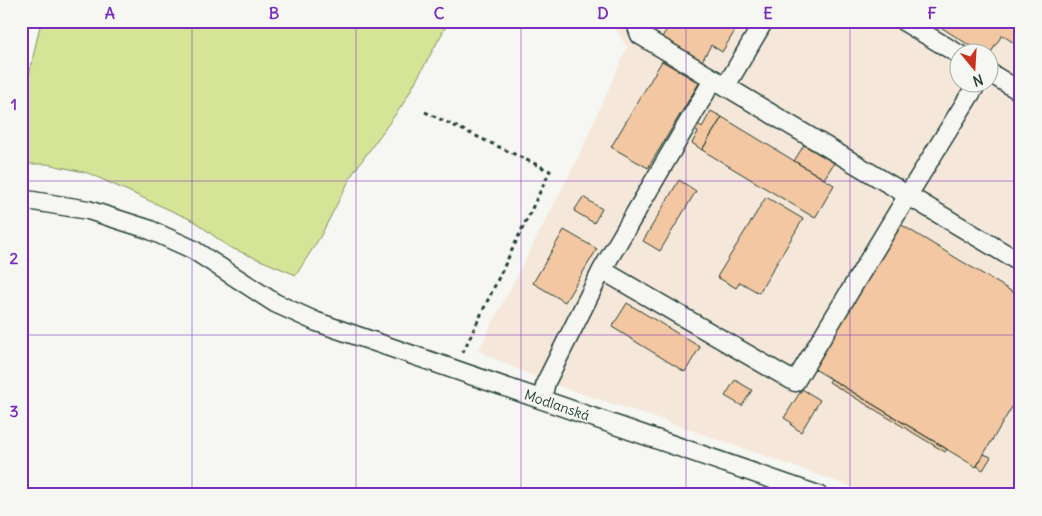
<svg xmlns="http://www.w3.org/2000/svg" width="1042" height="516" font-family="Delius,sans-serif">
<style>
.built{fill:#f5e8da;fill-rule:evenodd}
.green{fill:#d6e497;stroke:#7a9066}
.building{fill:#f3c7a2;stroke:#1f3d34}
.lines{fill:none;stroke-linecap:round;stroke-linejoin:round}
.minor-casing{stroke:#1f3d34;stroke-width:21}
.path{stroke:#1f3d34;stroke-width:3;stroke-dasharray:4 4;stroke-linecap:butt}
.minor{stroke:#f6f6f2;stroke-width:18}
.grid{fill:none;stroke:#7b2cbf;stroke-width:1;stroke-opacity:0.55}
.labels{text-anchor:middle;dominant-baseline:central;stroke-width:4;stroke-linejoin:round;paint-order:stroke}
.street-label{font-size:14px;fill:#1f3d34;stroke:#f6f6f2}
.neatline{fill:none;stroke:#7b2cbf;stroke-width:2}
.grid-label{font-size:16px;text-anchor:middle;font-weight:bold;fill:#7b2cbf}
</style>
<rect width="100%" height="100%" fill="#f6f6f2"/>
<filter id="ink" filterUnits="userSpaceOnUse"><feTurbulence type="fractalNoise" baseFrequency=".02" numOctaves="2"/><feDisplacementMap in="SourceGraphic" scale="10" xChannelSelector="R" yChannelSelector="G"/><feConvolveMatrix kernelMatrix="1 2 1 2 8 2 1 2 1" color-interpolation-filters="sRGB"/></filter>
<g filter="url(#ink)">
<path class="built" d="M613 21H1021V495H875L665 421 546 382 478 351 576 162 627 47 612 23ZM960 52H990V82H960Z"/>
<path class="green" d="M41 21H449L403 104 353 173 320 237 296 275 229 247 194 221 88 173 47 164H21V118L25 93Z"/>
<path class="building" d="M672 21H741L722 52 711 45 702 61 662 37Z
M931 21H1021V37L1017 45 1002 35 990 54V52H980Z
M662 61 699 83 648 168 611 147Z
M711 111 722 117 702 150 692 143 698 132 694 130 698 124 702 127Z
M722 117 834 185 815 218 702 150Z
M804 145 834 163 824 179 794 161Z
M679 180 696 191 660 251 643 241Z
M583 197 602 209 594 223 574 211Z
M766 197 803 219 759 293 740 282 736 288 717 277Z
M900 224 1021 297V392L976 467 813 368Z
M564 230 597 249 565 302 533 283Z
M627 303 700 347 685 372 612 327Z
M831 379 947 449 945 452 829 382Z
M735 380 752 390 742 406 725 396Z
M802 389 820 400 801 432 791 425 792 423 784 418Z
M984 454 991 457 983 470 977 466Z"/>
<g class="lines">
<defs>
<path id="minor" d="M635 21 640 35 1021 263
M903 21 960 55
M990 73 1021 92
M713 80 602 270 795 382 908 195 978 82
M726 86 764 21
M21 199 88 210 148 229 192 249 275 303 317 322 818 495
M542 399 546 382 602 270"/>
</defs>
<use href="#minor" class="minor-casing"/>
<path class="path" d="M425 112 550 171 461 356"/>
<use href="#minor" class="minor"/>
</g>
</g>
<path class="grid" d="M192 21V495M356 21V495M521 21V495M686 21V495M850 21V495M21 181H1021M21 335H1021"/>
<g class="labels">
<g class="street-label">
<text transform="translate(557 405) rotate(19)">Modlanská</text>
</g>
</g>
<rect width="1042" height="516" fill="none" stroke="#f6f6f2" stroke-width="55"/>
<g transform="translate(974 68) rotate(162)"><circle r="24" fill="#f6f6f2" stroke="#a0aca6"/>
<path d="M0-4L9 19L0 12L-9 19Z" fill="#c8321e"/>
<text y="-8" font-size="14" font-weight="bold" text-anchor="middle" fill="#1f3d34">N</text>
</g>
<rect x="28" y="28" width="986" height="460" class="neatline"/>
<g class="grid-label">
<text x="110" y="19">A</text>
<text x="274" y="19">B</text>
<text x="439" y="19">C</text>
<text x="603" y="19">D</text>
<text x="768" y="19">E</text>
<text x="932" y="19">F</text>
<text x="14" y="110">1</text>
<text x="14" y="264">2</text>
<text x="14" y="417">3</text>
</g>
</svg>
